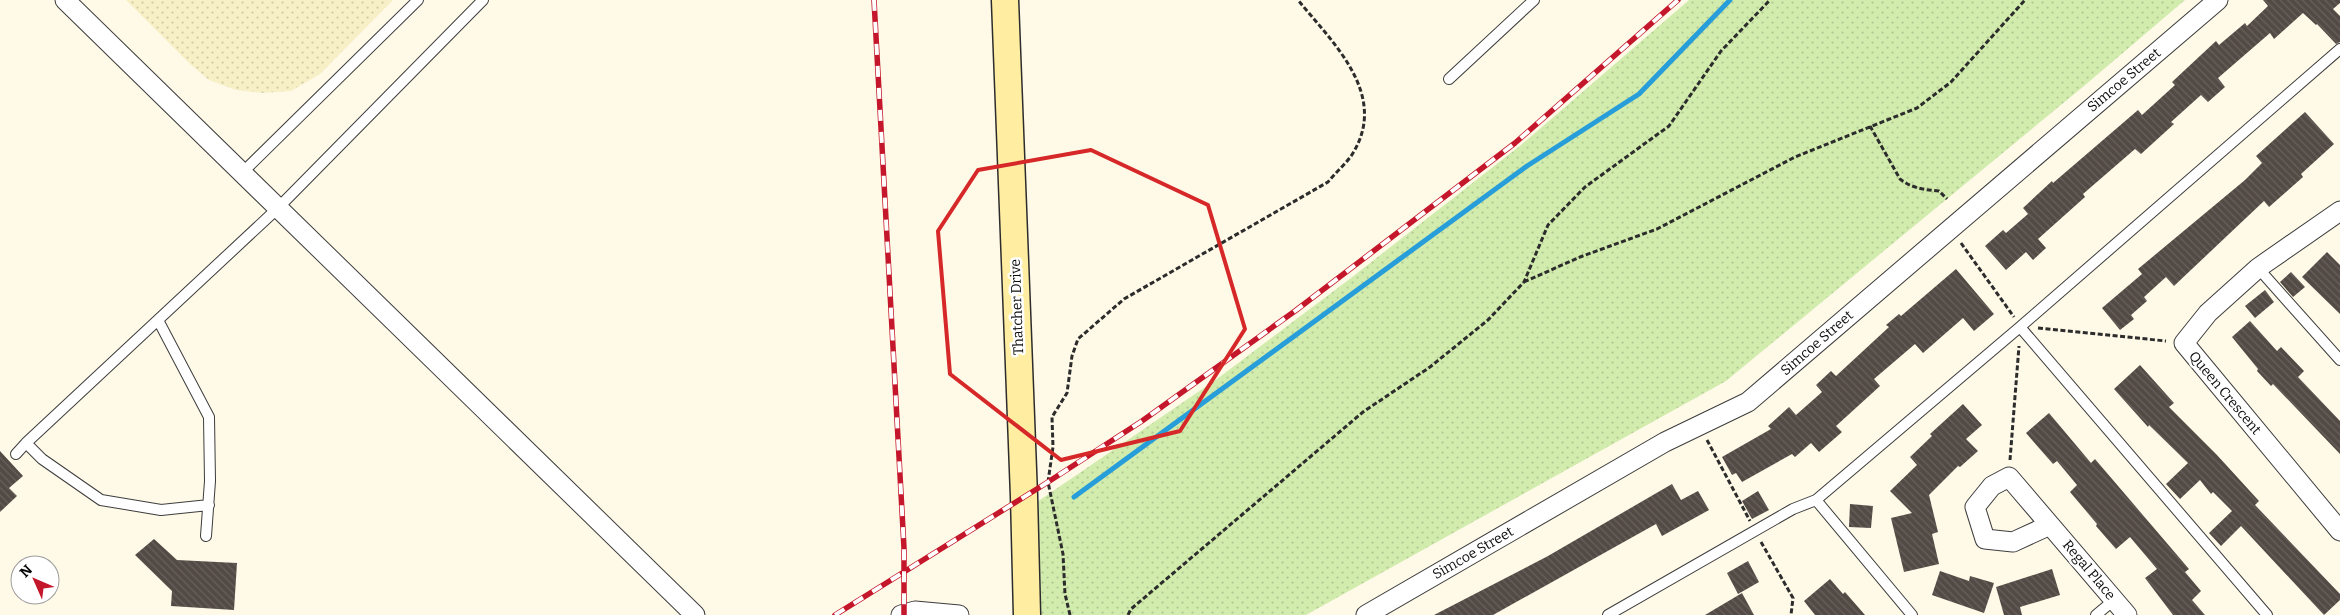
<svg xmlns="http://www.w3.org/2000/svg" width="2340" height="615" font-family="Bitter,serif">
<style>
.farmland{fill:url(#farmland-dots)}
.grass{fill:url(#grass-dots)}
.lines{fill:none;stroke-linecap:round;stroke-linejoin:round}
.stream{stroke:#279ed9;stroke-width:5}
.building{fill:url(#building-back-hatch)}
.lane-casing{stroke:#3d3d3d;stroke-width:12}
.street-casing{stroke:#3d3d3d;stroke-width:21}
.secondary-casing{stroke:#2c2c2c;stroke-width:29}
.path{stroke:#2c2c2c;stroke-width:3;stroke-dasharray:5 2.5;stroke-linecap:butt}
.lane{stroke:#fff;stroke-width:10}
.street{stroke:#fff;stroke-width:19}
.secondary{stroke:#ffeea2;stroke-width:26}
.rail-casing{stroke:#c5172b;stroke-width:5.5}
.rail{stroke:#fff;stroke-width:4;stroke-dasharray:11;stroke-linecap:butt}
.marked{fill:none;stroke:#d62828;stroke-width:4;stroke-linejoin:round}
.labels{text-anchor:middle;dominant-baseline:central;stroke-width:5;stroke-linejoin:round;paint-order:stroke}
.street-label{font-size:14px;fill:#0a0a0a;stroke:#fff}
</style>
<defs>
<pattern id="farmland-dots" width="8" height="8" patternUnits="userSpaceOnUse" patternTransform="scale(1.25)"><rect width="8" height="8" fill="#f7efc5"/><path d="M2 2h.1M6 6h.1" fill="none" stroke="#d2cca8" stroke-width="1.8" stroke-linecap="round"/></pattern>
<pattern id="grass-dots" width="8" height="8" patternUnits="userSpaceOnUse" patternTransform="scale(1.25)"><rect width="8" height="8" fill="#d2ecae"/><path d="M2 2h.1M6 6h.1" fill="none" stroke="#b3c994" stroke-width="1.8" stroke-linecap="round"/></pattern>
<pattern id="building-back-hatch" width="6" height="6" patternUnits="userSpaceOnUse" patternTransform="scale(1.25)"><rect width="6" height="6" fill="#534a45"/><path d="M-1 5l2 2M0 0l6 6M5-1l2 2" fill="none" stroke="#67605c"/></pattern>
</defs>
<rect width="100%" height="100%" fill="#fff9e7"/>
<path class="farmland" d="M126 0H393L320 74 291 91 262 93 236 90 209 80 190 64Z"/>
<path class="grass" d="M1689 0H2185L2084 86 1726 381 1306 615H1034V504L1217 379 1351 278 1521 145Z"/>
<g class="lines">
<path class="stream" d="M1074 497 1527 166 1639 94 1730 0"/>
</g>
<path class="building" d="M2263 0H2340V3L2333 9 2340 16V42L2336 44 2317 24 2316 25 2303 13 2274 39 2270 33 2218 78 2225 87 2208 102 2201 95 2171 122 2174 124 2141 154 2135 149 2083 194 2085 197 2038 239 2046 248 2033 260 2026 252 2006 270 1985 246 2003 230 2006 233 2028 214 2023 208 2052 181 2053 183 2138 110 2142 115 2175 85 2172 82 2216 41 2219 45 2245 23 2247 26 2268 6Z
M2305 112 2334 144 2301 174 2303 177 2269 207 2264 201 2174 286 2166 277 2144 297 2147 301 2131 315 2134 319 2120 330 2102 308 2142 274 2138 269 2245 180 2262 163 2256 156Z
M2327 252 2340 265V314L2302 277Z
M1956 269 1994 314 1974 331 1963 318 1923 353 1915 344 1874 379 1880 386 1836 426 1842 432 1819 452 1811 443 1795 457 1792 454 1742 482 1736 473 1732 475 1722 457 1771 429 1768 426 1789 407 1796 415 1822 392 1816 385 1831 371 1836 376 1889 327 1886 325 1899 314 1901 316Z
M2291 272 2305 287 2293 297 2280 282Z
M2265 290 2274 302 2255 318 2245 306Z
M2250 321 2277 351 2281 347 2304 371 2298 377 2340 421V454L2273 384 2271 386 2257 371 2258 369 2232 337Z
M2140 365 2174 403 2169 407 2217 455 2259 501 2255 505 2340 594V600L2324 615 2241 526 2221 546 2209 533 2232 511 2213 492 2211 494 2200 480 2180 499 2166 484 2188 463 2149 425 2148 427 2114 389Z
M1963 404 1982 425 1966 439 1978 451 1960 467 1958 466 1929 495 1938 532 1932 534 1939 564 1904 572 1891 518 1912 513 1890 491 1917 465 1910 457 1932 436 1930 434Z
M2049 413 2091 463 2095 459 2189 569 2185 572 2201 591 2192 600 2205 615H2173L2145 578 2157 569 2130 537 2116 549 2096 526 2097 524 2070 492 2077 485 2057 461 2053 464 2026 433Z
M0 451 23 476 9 488 17 496 0 512Z
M1672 484 1681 500 1698 491 1709 510 1662 536 1656 524 1493 615H1434L1548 556Z
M1758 491 1769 510 1752 519 1742 501Z
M1850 504 1873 506 1871 528 1849 527Z
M154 539 177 560 237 563 234 610 171 606 172 591 135 555Z
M1748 561 1759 582 1738 594 1727 573Z
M2052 569 2060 595 2020 607 2022 615H2004L1996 587Z
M1940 571 1969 581 1970 576 1994 583 1984 613 1932 595Z
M1830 579 1843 594 1845 592 1865 615H1815L1804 601Z
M1742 593 1754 615H1705Z"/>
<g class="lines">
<defs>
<path id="lane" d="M1449 79 1534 0
M242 173 418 0
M2258 268 2340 360
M158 320 209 417 210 481 206 536
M2020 327 2267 615
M26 443 278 208 483 0
M16 454 26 443 42 459 101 500 161 510 209 505
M1608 615 1793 509 1816 500
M1912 615 1816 500 2020 327 2340 49
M2096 615 2114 600"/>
<path id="street" d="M65 0 695 615
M2340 211 2258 268 2208 313 2184 343 2340 531
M2050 525 2013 542 1985 539 1975 507 1992 486 2009 477 2127 615
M901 615 915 611 959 615
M1366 615 1665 442 1748 402 2218 0"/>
<path id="secondary" d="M1005 0 1024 496 1027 615"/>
</defs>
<use href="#lane" class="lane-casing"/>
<use href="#street" class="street-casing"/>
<use href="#secondary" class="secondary-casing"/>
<path class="path" d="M1870 126 1900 179C1911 188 1925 190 1939 191L1947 199
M1961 243 2014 317
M1524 282 1580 257 1657 229 1795 157 1917 108 1951 82 2025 0
M2038 328 2166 341
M1707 440 1750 521
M2010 460 2019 346
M1761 542 1793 598 1791 615
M1070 615 1065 594 1063 554 1048 482 1053 447 1052 417 1067 393 1072 356 1078 339 1124 299 1328 182C1336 172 1347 163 1353 153 1389 94 1332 42 1298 0
M1128 615 1131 609 1363 412 1430 367 1488 320 1524 282 1548 225 1585 187 1669 126 1721 51 1770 0"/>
<use href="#lane" class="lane"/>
<use href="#street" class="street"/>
<use href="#secondary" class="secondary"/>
<defs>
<path id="rail" d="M874 0 904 548V615
M835 615 1048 482 1142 421 1295 311 1515 143 1678 0"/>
</defs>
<use href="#rail" class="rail-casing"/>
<use href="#rail" class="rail"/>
</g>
<path class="marked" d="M1091 150 1208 205 1245 329 1180 431 1061 460 950 374 938 231 978 170Z"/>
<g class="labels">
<g class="street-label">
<text transform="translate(2124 80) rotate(-40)">Simcoe Street</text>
<text transform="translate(1017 307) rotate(-92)">Thatcher Drive</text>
<text transform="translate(1817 343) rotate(-41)">Simcoe Street</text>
<text transform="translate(2225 393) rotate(50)">Queen Crescent</text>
<text transform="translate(1473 553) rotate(-30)">Simcoe Street</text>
<text transform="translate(2089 570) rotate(50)">Regal Place</text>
</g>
</g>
<g transform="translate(35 580) rotate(315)"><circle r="24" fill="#ffffff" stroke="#9d9d9d"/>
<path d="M0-4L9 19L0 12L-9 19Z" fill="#c5172b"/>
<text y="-8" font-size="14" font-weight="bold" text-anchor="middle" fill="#0a0a0a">N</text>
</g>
</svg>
